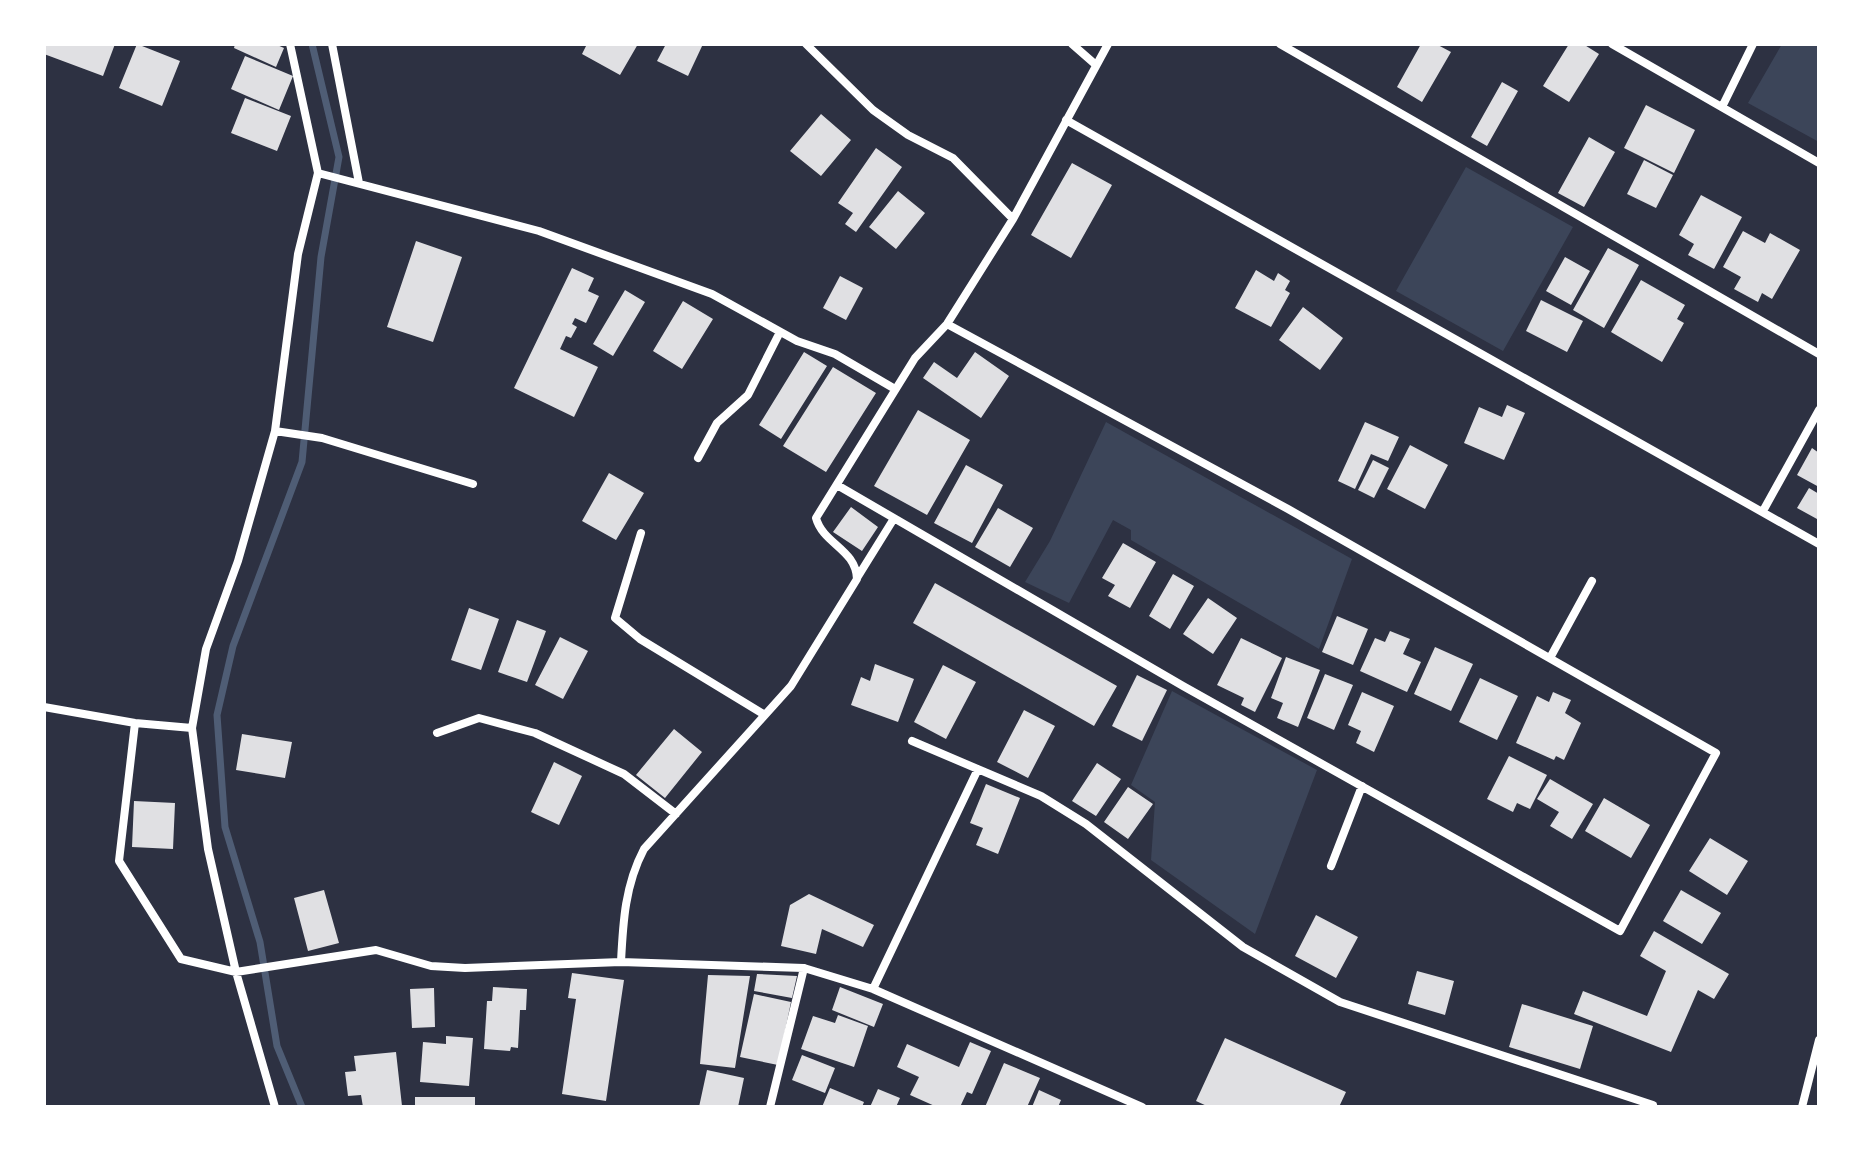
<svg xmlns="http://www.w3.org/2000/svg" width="1863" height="1151" font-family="Manrope,sans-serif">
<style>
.green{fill:#3c4559}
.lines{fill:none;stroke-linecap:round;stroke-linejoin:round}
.stream{stroke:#4f5d75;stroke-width:7}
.building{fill:#e0e0e3}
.minor{stroke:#fff;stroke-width:8}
</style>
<rect width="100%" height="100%" fill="#2d3142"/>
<path class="green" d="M1782 44H1819V142L1748 103Z
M1466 167 1573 227 1503 351 1396 291Z
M1106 422 1352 559 1319 649 1131 540V530L1113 520 1069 603 1025 582 1050 541Z
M1172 691 1317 770 1255 934 1151 860 1155 802 1131 785Z"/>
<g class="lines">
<path class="stream" d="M302 1107 277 1046 260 942 225 827 217 715 233 646 302 462 321 257 339 157 312 44"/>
</g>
<path class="building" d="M44 44H115L103 76 44 54Z
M137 44 180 61 162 106 119 88Z
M235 44H275L284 48 276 67 234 48Z
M587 44H638L620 75 582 54Z
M666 44H703L688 76 657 61Z
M1421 44H1436L1451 52 1422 102 1397 87Z
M1569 44H1583L1599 54 1569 102 1543 86Z
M245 56 293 76 279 110 231 89Z
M1502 82 1518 91 1487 146 1471 137Z
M245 98 291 116 277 151 231 133Z
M1646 105 1695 130 1674 173 1624 148Z
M821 114 851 140 821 176 790 151Z
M1589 137 1615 152 1584 207 1558 193Z
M876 148 902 167 856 232 845 224 853 213 838 203Z
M1644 160 1673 175 1656 208 1627 194Z
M1072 163 1112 185 1071 258 1031 235Z
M898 191 925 213 896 249 869 227Z
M1701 195 1742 217 1714 269 1688 255 1694 244 1679 235Z
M1743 231 1765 243 1770 233 1800 250 1772 299 1762 293 1758 302 1734 289 1741 277 1723 267Z
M416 241 462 257 433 342 387 327Z
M1608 248 1639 265 1604 328 1573 310Z
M1565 257 1590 271 1571 305 1546 291Z
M572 268 594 278 588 291 599 296 586 323 575 318 572 324 577 327 571 338 566 336 560 349 598 367 574 417 514 388Z
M1256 270 1274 281 1278 273 1290 281 1285 290 1290 293 1271 327 1235 308Z
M840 276 863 288 846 320 823 308Z
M1641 280 1685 305 1677 319 1684 323 1662 362 1611 332Z
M625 290 645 302 613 356 593 344Z
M1541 300 1583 321 1567 352 1526 331Z
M683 301 713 319 682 369 653 351Z
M1303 307 1343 338 1320 370 1279 340Z
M804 352 827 366 781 439 759 425Z
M975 352 1009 376 981 418 923 378 934 362 957 378Z
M833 367 876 393 826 472 783 446Z
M1507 405 1525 413 1504 460 1464 443 1479 407 1502 417Z
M918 410 970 440 927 515 874 486Z
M1365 422 1399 437 1388 461 1371 454 1355 489 1338 481Z
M1410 445 1448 465 1425 509 1387 489Z
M1812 448 1819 453V487L1797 475Z
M1373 460 1389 468 1374 498 1358 490Z
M966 465 1003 485 972 543 934 523Z
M609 473 644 493 616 540 582 521Z
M1809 488 1819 494 1817 519 1797 508Z
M851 507 878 527 862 551 833 532Z
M998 508 1033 528 1010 567 975 547Z
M1123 543 1156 562 1130 608 1108 596 1115 585 1102 578Z
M1173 574 1194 586 1170 629 1149 616Z
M935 583 1117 686 1094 726 913 623Z
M1208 598 1237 618 1213 654 1183 634Z
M469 608 499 619 481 670 451 660Z
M1337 616 1368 629 1353 665 1322 652Z
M517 620 546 631 527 682 498 672Z
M1390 631 1410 639 1403 654 1421 662 1407 692 1360 671 1375 638 1385 642Z
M560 637 588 651 563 699 535 685Z
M1241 638 1282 658 1255 712 1241 705 1244 698 1217 685Z
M1435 647 1473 664 1451 711 1414 694Z
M1286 657 1320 670 1298 727 1277 718 1283 703 1271 698Z
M875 664 914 679 898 722 851 705 861 677 870 681Z
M943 665 976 682 946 739 914 722Z
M1325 674 1353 685 1334 730 1307 718Z
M1137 675 1167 690 1142 741 1112 726Z
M1480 678 1518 696 1497 740 1459 722Z
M1362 692 1394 706 1374 752 1356 743 1361 731 1348 725Z
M1553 692 1571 700 1565 713 1581 723 1564 760 1556 756 1554 760 1516 743 1537 696 1549 702Z
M1024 710 1055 726 1028 778 997 762Z
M674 729 702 752 665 798 636 775Z
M242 734 292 742 285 778 236 770Z
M1509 756 1547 775 1530 809 1517 803 1513 812 1487 799Z
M554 762 582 776 559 825 531 812Z
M1097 763 1121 779 1096 816 1072 801Z
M1550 779 1593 804 1572 839 1550 826 1559 812 1537 799Z
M986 784 1020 798 998 854 976 845 983 828 970 823Z
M1128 787 1153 804 1128 839 1104 822Z
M1604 798 1650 825 1631 858 1585 831Z
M134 801 175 803 173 849 132 847Z
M1710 838 1748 861 1727 895 1689 871Z
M324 890 339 943 308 951 294 898Z
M1681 890 1721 913 1702 944 1663 921Z
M809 894 874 925 863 947 822 929 816 954 781 946 790 905Z
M1316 915 1358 937 1336 978 1295 956Z
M1654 931 1729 974 1714 999 1698 990 1671 1052 1574 1014 1583 991 1647 1016 1666 971 1640 956Z
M1417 971 1454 981 1445 1015 1408 1004Z
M572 973 624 980 606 1101 562 1094 576 999 568 998Z
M757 974 797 976 792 998 754 991Z
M708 975 750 976 735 1068 700 1064Z
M493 987 527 989 526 1010H520L518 1048 511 1047 510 1051 484 1049 487 1001H492Z
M840 987 883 1004 874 1027 832 1010Z
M434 988 435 1027 412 1028 410 989Z
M754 994 791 1002 778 1065 740 1057Z
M1522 1004 1593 1026 1580 1069 1509 1047Z
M838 1015 868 1026 854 1067 801 1049 813 1016 835 1023Z
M446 1036 473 1038 469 1086 420 1082 423 1042 446 1044Z
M1225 1038 1346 1092 1339 1107H1209L1196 1101Z
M970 1042 991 1051 972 1094 967 1092 960 1107H937L910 1095 919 1077 897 1067 907 1044 959 1067Z
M396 1052 402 1106 363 1107 361 1095 348 1096 345 1072 356 1071 354 1056Z
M802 1055 835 1068 825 1093 792 1080Z
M1004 1063 1040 1078 1027 1107H985Z
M707 1070 744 1078 738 1107H699Z
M830 1088 864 1102 862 1107H822Z
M878 1089 900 1098 896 1107H870Z
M1039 1090 1061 1100 1058 1107H1032Z
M415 1097H475V1107H415Z"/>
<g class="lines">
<path class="minor" d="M332 44 359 183
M806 44 873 110 908 135 953 158 1013 219
M1072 44 1096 65
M1280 44 1819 354
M1612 44 1819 163
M1722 107 1753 44
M1066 120 1819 544
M318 173 539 231 712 294 797 341 835 354 895 389
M275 431 322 438 473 484
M698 458 717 423 748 395 780 332
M837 485 1183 686 1620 931 1716 753 1288 509 947 324
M1763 511 1819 410
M641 533 615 618 640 639 765 715
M857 578 893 520
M1550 658 1592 581
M44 707 135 723 192 728
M135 723 119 861 181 959 236 972 376 950 431 966 465 968 621 962 804 968 873 989 1142 1107
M437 733 479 718 535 733 624 774 676 814
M912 741 1041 796 1086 824 1243 947 1340 1002 1653 1105
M1331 866 1362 786
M621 962C623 922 625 885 644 849L791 686 857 579C856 549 823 544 816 518L915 358 947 324 1013 219 1108 44
M873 989 978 769
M275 1107 236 972 208 849 192 728 206 649 238 561 275 431 298 254 318 173 290 44
M770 1107 804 968
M1802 1107 1819 1040"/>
</g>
<rect width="1863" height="1151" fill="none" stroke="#ffffff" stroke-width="92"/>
</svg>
